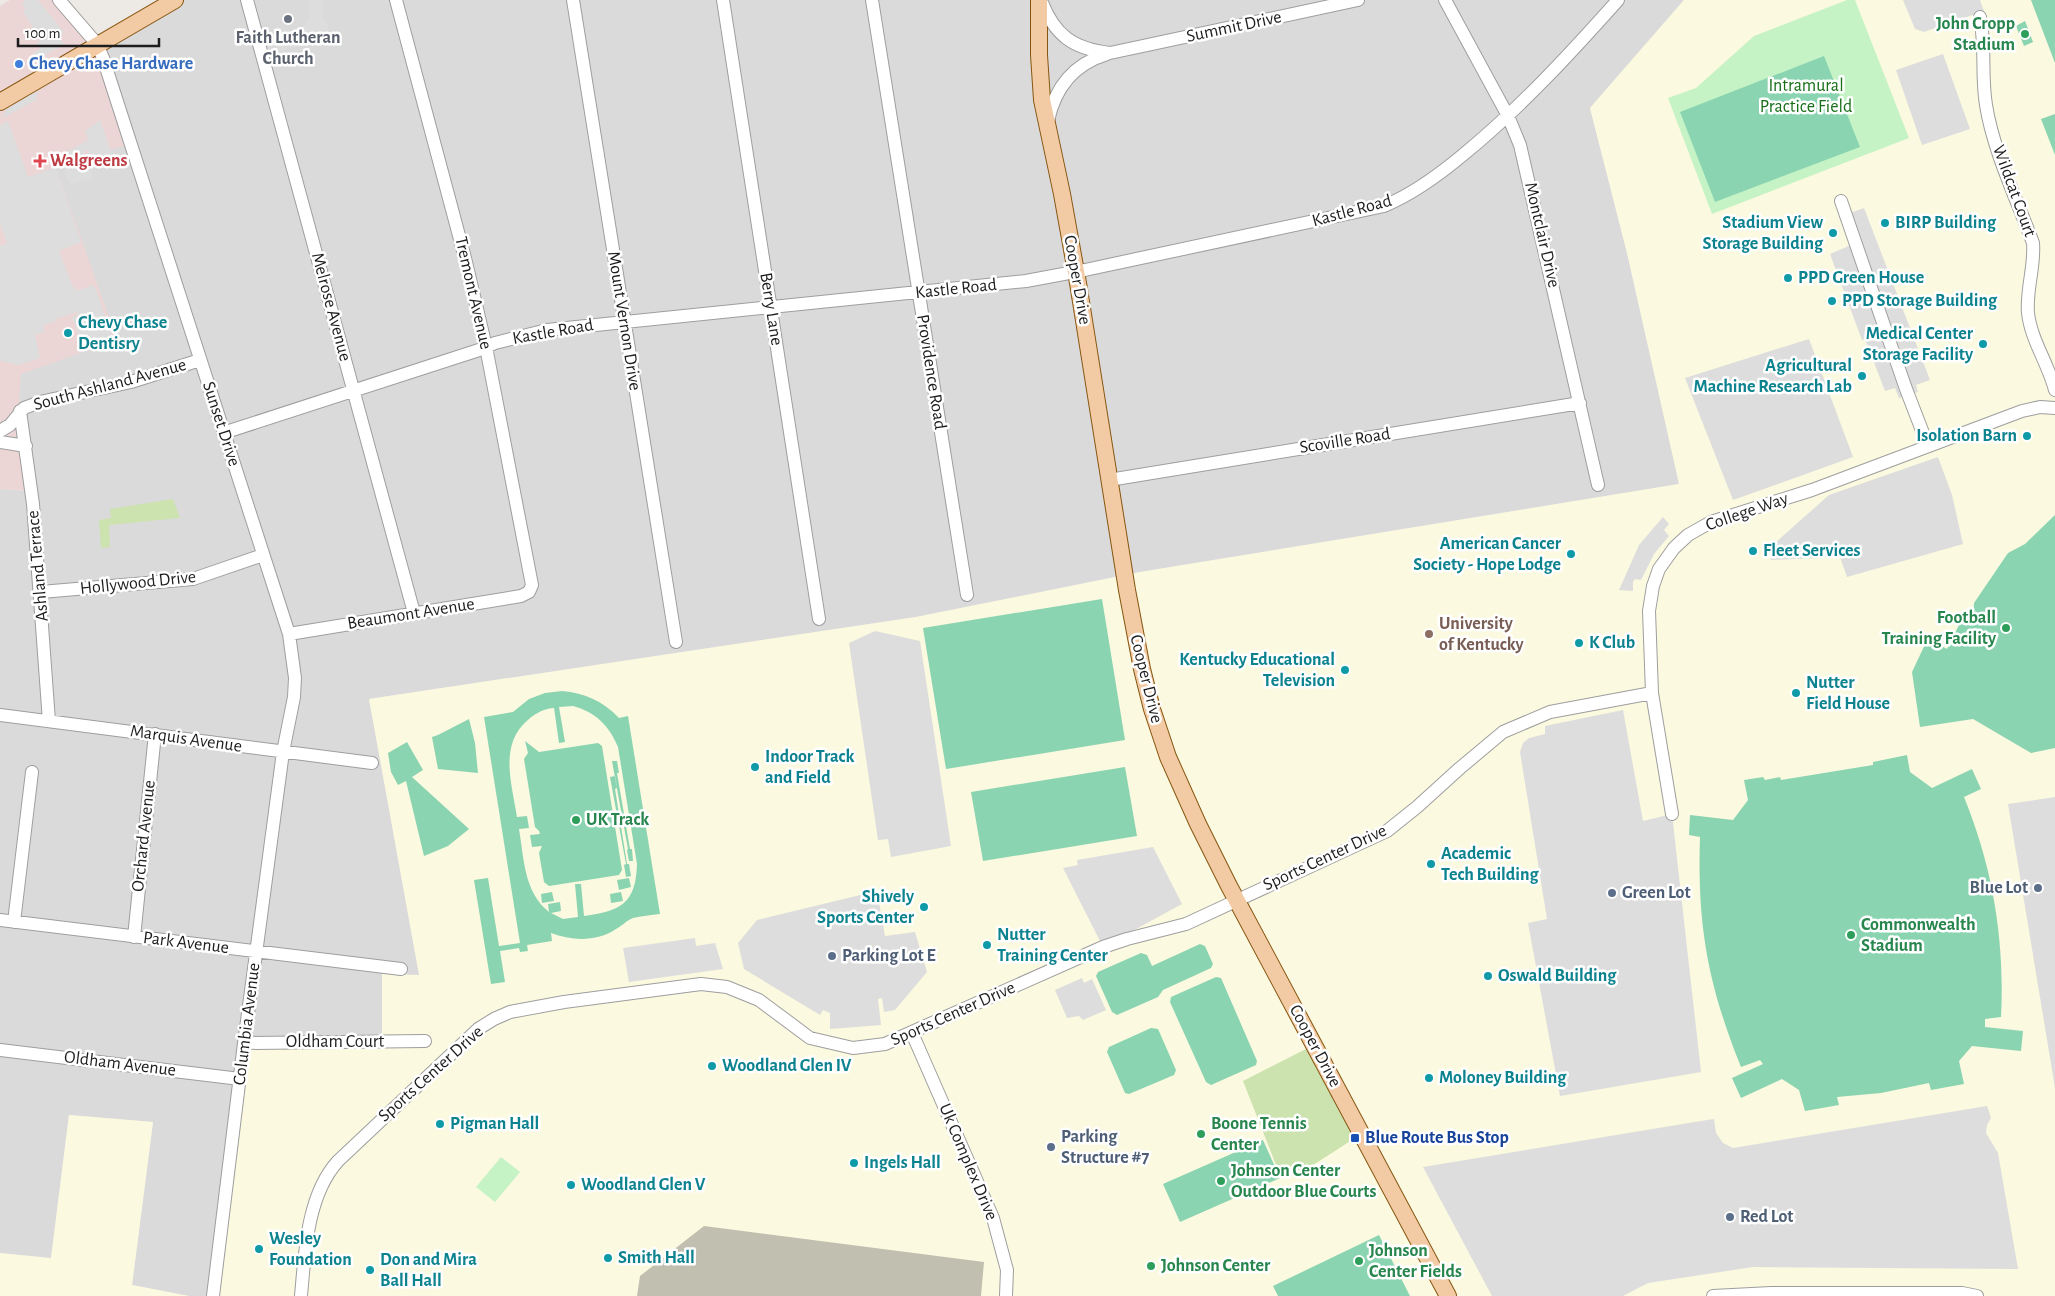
<svg xmlns="http://www.w3.org/2000/svg" width="2055" height="1296" font-family="'Alegreya Sans',sans-serif">
<style>
.residential{fill:#dbdada}
.commercial{fill:#ecd5d5}
.education{fill:#fbf9df}
.construction{fill:#c1bfb0}
.grass{fill:#cce2af}
.park{fill:#c5f3c5}
.pitch{fill:#8ad4b1;fill-rule:evenodd}
.parking{fill:#ddd}
.lines{fill:none;stroke-linecap:round;stroke-linejoin:round}
.minor-casing{stroke:#9e9e9e;stroke-width:14}
.major-casing{stroke:#865510;stroke-width:18}
.minor{stroke:#fff;stroke-width:12}
.major{stroke:#f2caa4;stroke-width:16}
.worship-dot{fill:#6b7280;stroke:#fff;stroke-width:2}
.leisure-dot{fill:#2e9e5b;stroke:#fff;stroke-width:2}
.shop-dot{fill:#3f7fe0;stroke:#fff;stroke-width:2}
.health-dot{fill:#e0444e;stroke:#fff;stroke-width:2}
.culture-dot{fill:#0f9aa8;stroke:#fff;stroke-width:2}
.education-dot{fill:#8d6e63;stroke:#fff;stroke-width:2}
.service-dot{fill:#5c6f8a;stroke:#fff;stroke-width:2}
.transit-dot{fill:#1a4fb4;stroke:#fff;stroke-width:2}
.labels{text-anchor:middle;dominant-baseline:central;stroke-width:5;stroke-linejoin:round;paint-order:stroke}
.leisure-label{font-size:18px;font-weight:bold;fill:#27864d;stroke:#fff;text-anchor:start}
.street-label{font-size:18px;fill:#1d1d1d;stroke:#fff}
.worship-label{font-size:18px;font-weight:bold;fill:#5b616d;stroke:#fff}
.shop-label{font-size:18px;font-weight:bold;fill:#366cbe;stroke:#fff;text-anchor:start}
.park-label{font-size:18px;fill:#176f17;stroke:#fff}
.health-label{font-size:18px;font-weight:bold;fill:#be3a42;stroke:#fff;text-anchor:start}
.culture-label{font-size:18px;font-weight:bold;fill:#0d838f;stroke:#fff;text-anchor:start}
.education-label{font-size:18px;font-weight:bold;fill:#785e54;stroke:#fff;text-anchor:start}
.service-label{font-size:18px;font-weight:bold;fill:#4e5e75;stroke:#fff;text-anchor:start}
.transit-label{font-size:18px;font-weight:bold;fill:#164399;stroke:#fff;text-anchor:start}
</style>
<rect width="100%" height="100%" fill="#ede9e4"/>
<path class="residential" d="M173 0H1684L1590 108 1627 253 1680 484 1140 572 916 617 369 699 420 975 382 1041 213 1296H189L132 1285 153 1122 69 1115 51 1259 0 1253V489L30 491 18 390 56 167 29 84Z"/>
<path class="commercial" d="M10 0H59L97 44 130 144 56 167 117 340 21 374 19 396 32 491 0 489V6Z"/>
<path class="education" d="M1684 0H2055V1296H213L244 1043 382 1042V974L419 975 369 699 916 617 1140 572 1679 484 1627 253 1590 108Z
M69 1115 153 1122 132 1285 189 1296H0V1253L51 1258Z"/>
<path class="construction" d="M704 1226 984 1262 981 1296H637L640 1276Z"/>
<path class="grass" d="M173 499 180 518 109 525 110 547 101 548 99 520 111 518 110 509Z
M1306 1049 1355 1138 1310 1167 1280 1175 1243 1081Z"/>
<path class="park" d="M1847 0H1855L1909 138 1712 214 1668 98 1696 88 1754 36Z
M501 1157 520 1172 495 1202 476 1187Z"/>
<path class="pitch" d="M2031 0H2055V63Z
M2025 21 2033 42 2024 46 2016 26Z
M1824 56 1860 147 1715 202 1680 112Z
M2055 114V155L2041 119Z
M2055 515V748L2031 753 1973 719 1920 727 1912 672 1928 638 1947 649 1963 617 1973 619 1974 603 2008 553 2025 544Z
M1102 599 1125 740 946 769 923 628Z
M562 691C585 693 603 701 619 718L628 716 660 914C651 915 641 916 633 918 627 920 622 926 616 929 597 942 572 941 551 933L552 941 527 945 528 951 520 952 519 948 500 951 505 982 491 984 474 880 488 878 499 946 520 943 484 717 513 712 529 699 545 693ZM573 706C595 712 609 725 618 747L637 864C636 904 620 911 584 916L581 884H575L578 917 563 919 551 913 561 911 560 902 548 904 549 912C524 892 524 859 519 829L529 828 527 816 517 817C512 784 498 744 529 719 536 713 545 708 554 708L559 743 565 742 559 707Z
M469 719 475 743 478 773 438 769 432 737 438 735Z
M525 741 539 752 598 743 602 746 622 870 619 875 549 886 544 882 539 853 542 846 532 847 530 835 540 834 539 831 535 827 524 759 528 753Z
M407 742 423 770 412 777 469 829 448 846 424 856 406 781 398 785 391 772 388 753Z
M1907 755 1910 772 1932 788 1972 769 1981 789 1964 797C1993 868 2005 941 2001 1017L1985 1019V1027L2023 1031 2021 1051 1972 1046 1959 1061 1964 1084 1931 1090 1929 1083 1881 1093 1837 1097 1839 1105 1805 1111 1799 1090 1782 1079 1741 1098 1732 1078 1763 1064 1760 1060 1741 1067C1708 985 1697 926 1700 837L1689 835 1690 815 1733 820 1748 800 1744 780 1763 777 1765 780 1780 777 1781 780 1873 765V762Z
M612 761H617L619 773H617L630 849H632L633 861H629L627 850 628 849Z
M1125 767 1137 836 983 861 971 792Z
M615 776 617 788 615 789 627 864H629L631 876 626 877 624 865 626 864 610 777Z
M629 878 631 887 619 890 617 880Z
M552 892 554 901 542 903 541 894Z
M621 892 623 901 611 903 610 894Z
M1200 944 1205 946 1213 964 1211 968 1163 990 1158 997 1117 1015 1112 1012 1096 976 1098 972 1141 953 1147 955 1152 966Z
M1216 977 1221 978 1257 1061 1256 1065 1211 1085 1206 1082 1170 1002 1171 997Z
M1151 1028 1158 1029 1176 1070 1174 1075 1129 1094 1125 1093 1107 1052 1109 1047Z
M1263 1140 1280 1178 1180 1222 1163 1184Z
M1379 1235 1410 1296H1278L1273 1286Z"/>
<path class="parking" d="M24 0H38L64 32 59 37 64 44 39 59 33 53 40 49 37 43 40 40 23 11 25 9 22 3 25 2Z
M309 0H324L322 17 328 26 327 33 320 40 275 52 270 35 277 36 303 27 309 18Z
M1903 0H1980L1984 11 1924 32 1915 29Z
M1943 54 1970 129 1922 145 1896 70Z
M38 90 36 100 3 118 6 109Z
M100 120 113 156 91 163 87 150H84L93 178 70 185 61 160 68 157 66 152 88 140 85 131Z
M8 121 28 177 56 167 81 242 59 251 73 287 77 291 93 285 96 290 113 339 83 348 72 317 78 315 77 312 55 319V322L43 325 44 332 35 335 40 358 19 365 0 361V246L7 243 0 224V125Z
M1864 208 1930 380 1916 385 1918 392 1899 398 1895 388 1885 391 1865 339 1862 340 1830 254 1851 245 1839 217Z
M1809 339 1853 457 1733 500 1685 378Z
M1938 457 1952 495 1963 544 1847 577 1840 557 1771 560 1768 549 1829 495Z
M1663 517 1669 524 1664 530 1669 536 1654 554 1641 580 1635 579 1633 582V591L1619 590 1639 545Z
M875 631 920 641 951 846 891 857 888 839 878 840 849 643Z
M1623 710 1643 821 1672 814 1701 1072 1560 1096 1528 923 1547 919 1520 752 1523 743 1529 738 1545 734V726Z
M2055 797V1088L2008 804Z
M1153 847 1182 904 1103 947 1063 868 1078 865 1077 860Z
M877 891 885 936 915 932 927 972 895 1010 884 1012 882 998 878 999 881 1025 830 1029V1013L823 1010 820 1015 744 969 738 943 757 920Z
M695 938 696 946 715 943 723 969 629 982 623 948Z
M1082 978 1084 983 1092 979 1106 1010 1083 1020 1079 1016 1067 1018 1055 990Z
M1987 1106 1991 1118 1987 1125 1986 1133 1998 1153 2018 1269 1753 1267 1648 1283 1623 1296H1492L1423 1167 1707 1120 1714 1119 1716 1133 1723 1143 1733 1148Z"/>
<g class="lines">
<defs>
<path id="minor" d="M59 0 97 44 103 58 289 634 295 678 294 697 283 752 244 1043 213 1296
M247 0 414 613
M573 0 676 642
M723 0 819 619
M872 0 967 595
M1041 0C1054 35 1073 49 1110 53L1358 0
M1445 0 1508 116 1520 145 1598 485
M1980 17C1986 46 1981 76 1986 105 1993 150 2017 200 2033 243 2035 267 2026 289 2028 313 2031 340 2048 363 2055 390
M1048 121C1055 87 1074 64 1107 54
M1841 201 1906 389 1928 446
M20 411 33 504 49 721
M0 431 10 425 24 408 40 402 131 382 200 360
M223 433 479 350 495 343 547 330 1026 281 1085 270 1384 206C1413 194 1439 175 1464 154 1520 108 1569 55 1618 0
M0 442 26 446
M1109 480 1580 403
M41 592 193 579 263 555
M289 634 521 596 529 592 532 585 486 347 465 258 396 0
M0 715 372 763
M1672 814 1652 693 1649 611 1653 586 1659 569 1674 548 1688 535 1711 522 1812 490 2022 411 2040 407 2055 408
M0 920 401 969
M14 922 32 772
M134 937 155 734
M912 1033 993 1218 1007 1270 1006 1296
M244 1043 425 1041
M0 1050 240 1079
M301 1296C305 1252 307 1195 338 1161L478 1029 494 1019 510 1012 564 1002 701 984 727 987 759 1000 810 1038 853 1048 885 1044 1103 947 1127 939 1186 924 1387 831 1417 807 1460 768 1503 732 1550 712 1652 693
M1713 1296 1771 1293H1962L1977 1296"/>
<path id="major" d="M1039 0V55L1042 100 1062 194 1078 283 1127 590 1142 669 1152 709 1168 757 1198 824 1229 886 1448 1296
M0 102 175 0"/>
</defs>
<use href="#minor" class="minor-casing"/>
<use href="#major" class="major-casing"/>
<use href="#minor" class="minor"/>
<use href="#major" class="major"/>
</g>
<circle class="worship-dot" cx="288" cy="19" r="5"/>
<g class="leisure-dot">
<circle cx="2025" cy="34" r="5"/>
<circle cx="2006" cy="628" r="5"/>
<circle cx="576" cy="820" r="5"/>
<circle cx="1851" cy="935" r="5"/>
<circle cx="1201" cy="1134" r="5"/>
<circle cx="1221" cy="1181" r="5"/>
<circle cx="1359" cy="1261" r="5"/>
<circle cx="1151" cy="1266" r="5"/>
</g>
<circle class="shop-dot" cx="19" cy="64" r="5"/>
<path class="health-dot" d="M37.5 153.5h5v5h5v5h-5v5h-5v-5h-5v-5h5z"/>
<g class="culture-dot">
<circle cx="1885" cy="223" r="5"/>
<circle cx="1833" cy="233" r="5"/>
<circle cx="1788" cy="278" r="5"/>
<circle cx="1832" cy="301" r="5"/>
<circle cx="68" cy="333" r="5"/>
<circle cx="1983" cy="344" r="5"/>
<circle cx="1862" cy="376" r="5"/>
<circle cx="2027" cy="436" r="5"/>
<circle cx="1753" cy="551" r="5"/>
<circle cx="1571" cy="554" r="5"/>
<circle cx="1579" cy="643" r="5"/>
<circle cx="1345" cy="670" r="5"/>
<circle cx="1796" cy="693" r="5"/>
<circle cx="755" cy="767" r="5"/>
<circle cx="1431" cy="864" r="5"/>
<circle cx="924" cy="907" r="5"/>
<circle cx="987" cy="945" r="5"/>
<circle cx="1488" cy="976" r="5"/>
<circle cx="712" cy="1066" r="5"/>
<circle cx="1429" cy="1078" r="5"/>
<circle cx="440" cy="1124" r="5"/>
<circle cx="854" cy="1163" r="5"/>
<circle cx="571" cy="1185" r="5"/>
<circle cx="259" cy="1249" r="5"/>
<circle cx="608" cy="1258" r="5"/>
<circle cx="370" cy="1270" r="5"/>
</g>
<circle class="education-dot" cx="1429" cy="634" r="5"/>
<g class="service-dot">
<circle cx="2038" cy="888" r="5"/>
<circle cx="1612" cy="893" r="5"/>
<circle cx="832" cy="956" r="5"/>
<circle cx="1051" cy="1147" r="5"/>
<circle cx="1730" cy="1217" r="5"/>
</g>
<rect class="transit-dot" x="1350" y="1133" width="10" height="10" rx="2.5"/>
<g class="labels">
<g class="leisure-label">
<text x="2015" y="24" text-anchor="end">John Cropp<tspan x="2015" dy="21">Stadium</tspan></text>
<text x="1996" y="618" text-anchor="end">Football<tspan x="1996" dy="21">Training Facility</tspan></text>
<text x="586" y="820">UK Track</text>
<text x="1861" y="925">Commonwealth<tspan x="1861" dy="21">Stadium</tspan></text>
<text x="1211" y="1124">Boone Tennis<tspan x="1211" dy="21">Center</tspan></text>
<text x="1231" y="1171">Johnson Center<tspan x="1231" dy="21">Outdoor Blue Courts</tspan></text>
<text x="1369" y="1251">Johnson<tspan x="1369" dy="21">Center Fields</tspan></text>
<text x="1161" y="1266">Johnson Center</text>
</g>
<g class="street-label">
<text transform="translate(1234 27) rotate(-12)">Summit Drive</text>
<text transform="translate(2014 191) rotate(70)">Wildcat Court</text>
<text transform="translate(1352 211) rotate(-15)">Kastle Road</text>
<text transform="translate(1542 235) rotate(77)">Montclair Drive</text>
<text transform="translate(1077 280) rotate(80)">Cooper Drive</text>
<text transform="translate(956 289) rotate(-6)">Kastle Road</text>
<text transform="translate(473 293) rotate(77)">Tremont Avenue</text>
<text transform="translate(331 307) rotate(75)">Melrose Avenue</text>
<text transform="translate(771 309) rotate(81)">Berry Lane</text>
<text transform="translate(624 321) rotate(81)">Mount Vernon Drive</text>
<text transform="translate(553 332) rotate(-10)">Kastle Road</text>
<text transform="translate(931 372) rotate(81)">Providence Road</text>
<text transform="translate(110 385) rotate(-15)">South Ashland Avenue</text>
<text transform="translate(221 424) rotate(72)">Sunset Drive</text>
<text transform="translate(1345 441) rotate(-9)">Scoville Road</text>
<text transform="translate(1747 512) rotate(-19)">College Way</text>
<text transform="translate(38 566) rotate(-95)">Ashland Terrace</text>
<text transform="translate(138 583) rotate(-6)">Hollywood Drive</text>
<text transform="translate(411 614) rotate(-9)">Beaumont Avenue</text>
<text transform="translate(1146 679) rotate(76)">Cooper Drive</text>
<text transform="translate(186 739) rotate(8)">Marquis Avenue</text>
<text transform="translate(144 836) rotate(-84)">Orchard Avenue</text>
<text transform="translate(1325 858) rotate(-25)">Sports Center Drive</text>
<text transform="translate(186 943) rotate(7)">Park Avenue</text>
<text transform="translate(953 1014) rotate(-24)">Sports Center Drive</text>
<text transform="translate(247 1024) rotate(-83)">Columbia Avenue</text>
<text x="335" y="1042">Oldham Court</text>
<text transform="translate(1315 1046) rotate(62)">Cooper Drive</text>
<text transform="translate(120 1064) rotate(7)">Oldham Avenue</text>
<text transform="translate(431 1074) rotate(-42)">Sports Center Drive</text>
<text transform="translate(968 1162) rotate(67)">Uk Complex Drive</text>
</g>
<g class="worship-label">
<text x="288" y="38">Faith Lutheran<tspan x="288" dy="21">Church</tspan></text>
</g>
<g class="shop-label">
<text x="29" y="64">Chevy Chase Hardware</text>
</g>
<g class="park-label">
<text x="1806" y="86">Intramural<tspan x="1806" dy="21">Practice Field</tspan></text>
</g>
<g class="health-label">
<text x="50" y="161">Walgreens</text>
</g>
<g class="culture-label">
<text x="1823" y="223" text-anchor="end">Stadium View<tspan x="1823" dy="21">Storage Building</tspan></text>
<text x="1895" y="223">BIRP Building</text>
<text x="1798" y="278">PPD Green House</text>
<text x="1842" y="301">PPD Storage Building</text>
<text x="78" y="323">Chevy Chase<tspan x="78" dy="21">Dentisry</tspan></text>
<text x="1973" y="334" text-anchor="end">Medical Center<tspan x="1973" dy="21">Storage Facility</tspan></text>
<text x="1852" y="366" text-anchor="end">Agricultural<tspan x="1852" dy="21">Machine Research Lab</tspan></text>
<text x="2017" y="436" text-anchor="end">Isolation Barn</text>
<text x="1561" y="544" text-anchor="end">American Cancer<tspan x="1561" dy="21">Society - Hope Lodge</tspan></text>
<text x="1763" y="551">Fleet Services</text>
<text x="1589" y="643">K Club</text>
<text x="1335" y="660" text-anchor="end">Kentucky Educational<tspan x="1335" dy="21">Television</tspan></text>
<text x="1806" y="683">Nutter<tspan x="1806" dy="21">Field House</tspan></text>
<text x="765" y="757">Indoor Track<tspan x="765" dy="21">and Field</tspan></text>
<text x="1441" y="854">Academic<tspan x="1441" dy="21">Tech Building</tspan></text>
<text x="914" y="897" text-anchor="end">Shively<tspan x="914" dy="21">Sports Center</tspan></text>
<text x="997" y="935">Nutter<tspan x="997" dy="21">Training Center</tspan></text>
<text x="1498" y="976">Oswald Building</text>
<text x="722" y="1066">Woodland Glen IV</text>
<text x="1439" y="1078">Moloney Building</text>
<text x="450" y="1124">Pigman Hall</text>
<text x="864" y="1163">Ingels Hall</text>
<text x="581" y="1185">Woodland Glen V</text>
<text x="269" y="1239">Wesley<tspan x="269" dy="21">Foundation</tspan></text>
<text x="618" y="1258">Smith Hall</text>
<text x="380" y="1260">Don and Mira<tspan x="380" dy="21">Ball Hall</tspan></text>
</g>
<g class="education-label">
<text x="1439" y="624">University<tspan x="1439" dy="21">of Kentucky</tspan></text>
</g>
<g class="service-label">
<text x="2028" y="888" text-anchor="end">Blue Lot</text>
<text x="1622" y="893">Green Lot</text>
<text x="842" y="956">Parking Lot E</text>
<text x="1061" y="1137">Parking<tspan x="1061" dy="21">Structure #7</tspan></text>
<text x="1740" y="1217">Red Lot</text>
</g>
<g class="transit-label">
<text x="1365" y="1138">Blue Route Bus Stop</text>
</g>
</g>
<path d="M18 38v8h141v-8" fill="none" stroke="#1d1d1d" stroke-width="2.5"/>
<text x="25" y="38" font-size="15" fill="#1d1d1d" stroke="#ffffff" stroke-width="4" paint-order="stroke">100 m</text>
</svg>
